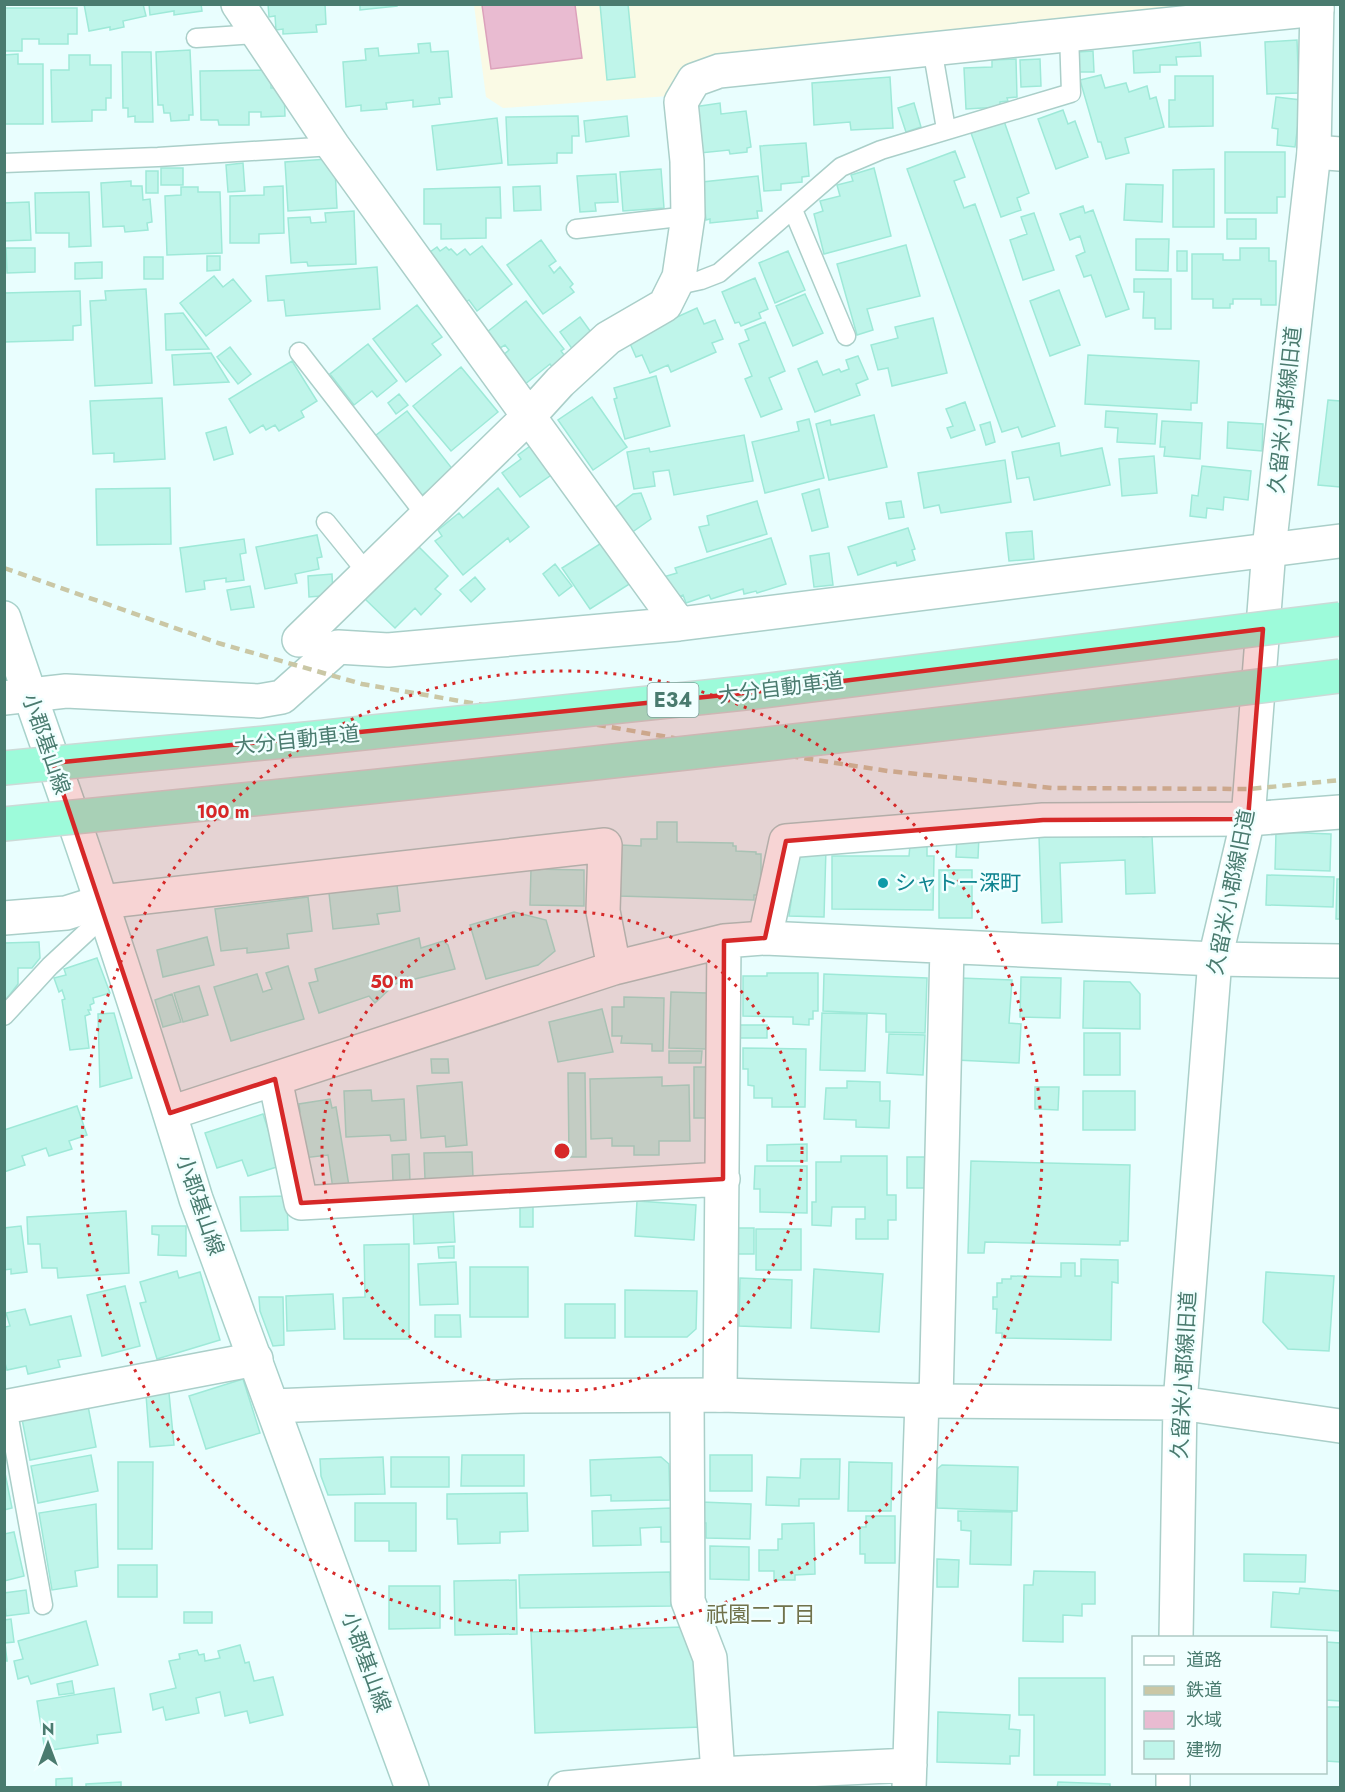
<svg xmlns="http://www.w3.org/2000/svg" width="1345" height="1792" font-family="Jost,'Noto Sans JP',sans-serif">
<style>
.education{fill:#fafae5}
.water{fill:#e9bbd1;stroke:#dca1bb;stroke-width:1.5}
.building{fill:#bff5ea;stroke:#9ee9d8;stroke-width:1.5}
.lines{fill:none;stroke-linecap:round;stroke-linejoin:round}
.service-casing{stroke:#aacfc9;stroke-width:21}
.minor-casing{stroke:#aacfc9;stroke-width:36}
.tertiary-casing{stroke:#aacfc9;stroke-width:36}
.secondary-casing{stroke:#a8d2cb;stroke-width:36}
.service{stroke:#fff;stroke-width:18}
.minor{stroke:#fff;stroke-width:33}
.tertiary{stroke:#fff;stroke-width:33}
.secondary{stroke:#fff;stroke-width:33}
.rail{stroke:#cac7a5;stroke-width:4.5;stroke-dasharray:9 6;stroke-linecap:butt}
.motorway-bridge-casing{stroke:#ccdad7;stroke-width:36;stroke-linecap:butt}
.motorway-bridge{stroke:#9dfbda;stroke-width:33}
.marked{fill:#d62828;fill-opacity:0.2;stroke:#d62828;stroke-width:4.5;stroke-linejoin:round}
.ring{fill:none;stroke:#d62828;stroke-width:3;stroke-dasharray:3 6}
.culture-dot{fill:#0f9aa8;stroke:#f1ffff;stroke-width:2}
.labels{text-anchor:middle;dominant-baseline:central;stroke-width:5;stroke-linejoin:round;paint-order:stroke}
.shield{fill:#f1ffff;stroke:#7ca39a;stroke-width:1.5}
.shield-label{font-size:20px;font-weight:bold;fill:#4a7b6f}
.street-label{font-size:21px;fill:#4a7b6f;stroke:#f1ffff}
.culture-label{font-size:21px;fill:#0d838f;stroke:#f1ffff;text-anchor:start}
.neighbourhood-label{font-size:22px;fill:#71734c;stroke:#f1ffff}
.centre{fill:#d62828;stroke:#f1ffff;stroke-width:3}
.ring-label{font-size:18px;text-anchor:middle;font-weight:bold;fill:#d62828;stroke:#f1ffff;stroke-width:5;stroke-linejoin:round;paint-order:stroke}
</style>
<rect width="100%" height="100%" fill="#e9fefe"/>
<path class="education" d="M474 5H1228L688 65 669 96 503 108 486 97Z"/>
<path class="water" d="M482 5H575L582 58 491 69Z"/>
<path class="building" d="M84 4H143L146 16 123 21 124 27 110 30V27L89 31Z
M149 4H201L202 11 174 15V11L150 15Z
M268 4H325L326 24 316 25 317 32 283 34V29L276 30 275 16 269 17Z
M360 4H397V6L360 10Z
M600 4H628L635 77 607 80Z
M4 8H77V34H68V44H39V39H22V51H4Z
M1297 40 1299 93 1267 94 1265 42Z
M1200 42 1201 56 1176 57 1177 65H1160V72L1134 73 1133 51Z
M430 43 431 52 448 51 452 97 439 98 440 104 413 107V100L386 103 387 109 361 111V105L346 107 343 62 366 60 365 49 378 48 379 56 419 53 418 44Z
M190 50 193 115H189V120L171 121 170 113H164L163 105H158L156 52Z
M1093 51 1094 72H1079L1078 52Z
M122 52H151L153 122H135V116L128 117V108H123Z
M18 54V64H43V124H4V55Z
M69 55H90V65H111V98H106V110H92V121L52 122 51 70H69Z
M1016 59 1017 97 1007 98 1008 101 1000 102V107L966 109 964 68 992 67V60Z
M1040 59 1041 86 1021 87 1020 60Z
M271 70V88H284L285 116 261 117V112H249V125H219L218 120H201L200 71Z
M1101 75 1105 88 1126 83 1129 92 1147 86 1150 99 1156 97 1164 127 1125 138 1129 153 1106 159 1101 142H1098L1080 80Z
M1175 76H1213V126L1169 127V100H1175Z
M890 77 893 128 851 130 850 122 814 125 812 83Z
M1276 97 1301 100 1295 147 1277 145 1278 129 1272 128Z
M720 103 721 114 746 111 751 147 747 148V152L730 154 729 150 700 153 694 107Z
M914 103 921 127 906 132 898 108Z
M1063 110 1068 124 1075 121 1088 157 1056 169 1038 119Z
M578 116 579 136H572V153H557V163L508 165 506 117Z
M627 116 629 136 586 142 584 121Z
M497 118 502 163 437 170 432 126Z
M1004 121 1029 193 1017 198 1021 210 1001 217 971 133Z
M806 143 809 176 802 177V182L781 184V190L764 191 760 146Z
M955 151 965 177 954 181 964 208 975 204 1055 426 1022 437 1018 427 1002 432 907 169Z
M1225 152H1285V197H1277V213H1225Z
M328 159 335 167 337 208 288 211 285 162Z
M243 163 245 191 228 192 226 165Z
M161 168H183V185H161Z
M874 168 891 236 824 254 814 214 823 211 820 201 840 196 837 185 853 181 851 175Z
M661 169 664 208 623 211 620 172Z
M1214 169V227H1173V170Z
M146 171H158V193H146Z
M616 174 618 202 595 203 596 211 580 212 577 176Z
M758 176 762 211H757L758 218 710 223V219L706 220 702 182Z
M131 181V186H142L143 200 150 199 152 222 147 223 148 230 125 232 124 226 103 227 101 183Z
M1126 184 1163 185 1162 222 1124 220Z
M283 186 284 233 259 234V243H230V196L264 195V187Z
M540 186 541 210 514 211 513 187Z
M181 187H198V192H220L222 253 167 255 165 196 181 195Z
M500 187 501 218H486V238L441 239V224H424V189Z
M89 192 91 246 69 247V233H36L35 193Z
M29 202 31 240 4 241V203Z
M1083 206 1085 213 1093 210 1129 309 1106 317 1091 275 1084 277 1076 256 1085 252 1080 236 1070 240 1060 214Z
M354 211 356 264 308 266 307 262 291 263 288 218 310 217 311 223 326 222 325 213Z
M1034 213 1054 270 1023 280 1010 240 1027 234 1021 217Z
M1227 219H1256V239H1227Z
M1136 239H1169L1168 271 1136 270Z
M541 240 556 261 549 266 554 273 560 267 573 284 570 287 574 292 543 314 507 265Z
M906 245 920 296 867 309 873 330 857 335 837 264Z
M482 246 512 284 477 311 469 300 463 304 423 257 437 247 440 251 446 247 449 250 451 249 457 255 465 249 470 255Z
M6 248H35V272L7 273Z
M1240 248H1269V261H1276V305H1261V299H1233V304H1230V308H1213V299H1192V254H1223V260H1240Z
M788 251 805 290 775 303 759 263Z
M1177 251H1187V271H1177Z
M207 256H220V270L207 271Z
M144 257H163V279H144Z
M102 262V278L75 279V263Z
M377 267 380 309 286 316 284 300 268 301 266 276Z
M214 276 223 287 233 279 251 301 206 336 180 303Z
M755 278 768 309 759 313 761 318 741 326 739 322 735 323 722 292Z
M1134 279H1171V329H1155V318H1143L1144 292H1134Z
M146 289 152 383 95 386 90 301 106 300 105 291Z
M1059 290 1080 345 1050 356 1030 301Z
M80 291 81 325 73 326V340L4 342V293Z
M805 294 823 333 793 346 776 306Z
M526 301 564 349 561 351 568 360 555 371 550 364 524 385 502 356 509 350 505 345 500 348 487 332Z
M417 305 442 337 432 344 441 355 406 382 373 339Z
M697 308 704 324 715 320 723 339 712 343 716 352 671 372 668 365 650 373 642 355 636 357 628 339Z
M183 313 209 349 166 350 165 314Z
M580 317 593 335 573 350 560 332Z
M933 318 947 373 892 386 888 368 878 370 871 345 898 338 895 327Z
M765 322 785 371 769 378 782 409 761 417 745 379 752 376 739 344 749 340 745 330Z
M368 344 397 381 377 397 372 391 354 405 330 374Z
M230 347 251 374 238 384 217 357Z
M211 353 229 382 174 385 172 355Z
M1088 355 1199 361 1197 403H1191V410L1085 404Z
M858 356 868 379 856 384 860 395 815 412 798 369 817 361 823 375 839 369 841 372 849 369 846 360Z
M292 361 317 401 301 411 304 417 279 431 275 425 266 430 263 425 250 433 229 399Z
M461 367 498 412 451 451 413 406Z
M656 376 670 426 625 439 614 399 617 398 614 388Z
M399 394 408 405 396 414 388 403Z
M592 397 627 447 593 470 558 420Z
M162 398 165 459 114 462V453L93 454 90 401Z
M1328 400 1340 401V487L1318 485Z
M965 402 975 430 951 438 947 428 953 426 946 409Z
M407 411 454 471 421 496 375 436Z
M1106 411 1157 414 1155 444 1117 442 1118 428 1105 427Z
M874 415 887 467 829 480 816 424 830 420 831 425Z
M809 419 824 478 765 493 752 442 799 431 797 422Z
M1162 421 1202 423 1200 459 1164 456 1165 447H1160Z
M990 422 995 442 986 445 980 425Z
M1228 422 1263 424 1262 451 1227 448Z
M226 427 233 454 214 460 206 433Z
M744 435 753 481 674 495 669 470 653 472 655 486 634 489 627 452 649 448 650 452Z
M1059 443 1061 456 1102 448 1110 485 1034 500 1029 477 1017 479 1012 452Z
M533 444 554 473 520 497 502 473 521 459 518 455Z
M1154 456 1157 493 1122 496 1119 459Z
M1005 460 1011 502 941 513 939 505 924 508 918 473Z
M1202 466 1251 471 1248 500 1224 497 1223 510 1207 508 1206 518 1190 516 1192 495 1198 496Z
M170 488 171 544 97 545 96 489Z
M498 488 529 527 510 542 508 538 463 575 435 541 442 536 438 530 459 513 463 518Z
M819 489 828 527 812 531 802 494Z
M641 493 651 519 631 533 613 509 633 494Z
M757 501 767 534 707 552 699 527 709 525 707 516Z
M901 501 904 517 889 519 886 503Z
M908 528 915 549 912 550 915 560 897 566 896 562 858 575 848 547Z
M1032 531 1034 559 1009 561 1006 533Z
M317 535 322 557 317 558 319 569 295 574 297 583 265 589 256 547Z
M771 538 786 584 757 593 756 591 744 594 743 589 711 599 709 595 686 603 683 595 674 599 660 578 677 573 675 568Z
M244 539 246 553 240 554 244 580 226 582V578L204 581 205 589 186 592 180 548Z
M603 542 631 583 590 609 562 568Z
M417 545 448 576 435 589 441 594 421 615 415 608 395 628 364 598Z
M829 553 833 585 814 587 810 556Z
M555 564 572 586 559 596 543 574Z
M332 574 333 595 309 597 308 576Z
M475 577 485 589 471 602 460 590Z
M250 586 254 607 231 610 227 590Z
M657 822H677V842L733 843V846H736V851L756 852V854H761V895H754V900L619 896 621 845 641 846V839H657Z
M1143 832V837L1152 836 1155 893 1126 894 1125 860 1060 863 1062 922 1042 923 1039 836Z
M1276 832 1331 834 1330 871 1275 869Z
M957 835 979 836 978 858 956 857Z
M910 845H927V856H934L933 910 832 909V856H909Z
M799 847 826 848 824 917 789 916Z
M531 869 584 870V906L530 905Z
M939 870H972V918H939Z
M1267 875 1334 877 1333 907 1266 905Z
M1337 879H1340V919H1336Z
M397 885 400 911 377 914 379 924 333 929 329 893Z
M308 897 312 931 287 934 289 948 247 953V948L221 951 215 909Z
M514 912 546 920 555 951 538 965 486 979 470 925Z
M207 937 214 965 163 977 157 950Z
M419 938 421 948 443 941 448 945 455 969 395 984 375 1003 369 996 319 1013 309 983 318 981 315 969Z
M39 942 40 958 32 968H18V984L4 1002V943Z
M97 958 110 993 93 998 94 1003 90 1005 91 1010H88L90 1014 85 1016 89 1048 70 1050 62 1000 65 999 62 990 59 992 54 978 66 975 64 969Z
M288 966 304 1019 231 1041 214 987 257 974 263 992 272 989 266 973Z
M767 973H818V1011H813V1019H809V1025L793 1024V1017L743 1016V976H767Z
M824 974 927 978 925 1033 886 1032V1014L823 1011Z
M1021 977 1061 978 1060 1018 1020 1017Z
M960 978 1012 980 1009 1023 1021 1024 1019 1063 956 1060Z
M1084 981 1130 982 1140 994V1029L1083 1028Z
M199 986 208 1015 183 1022 174 993Z
M671 992 707 993 706 1049 669 1048Z
M172 994 181 1022 163 1027 155 1000Z
M624 997 664 998 663 1051H652V1044L621 1043 622 1036H612V1007H624Z
M602 1009 613 1052 558 1062 549 1022Z
M114 1013 132 1078 100 1087 98 1014Z
M822 1013 867 1014 865 1071 820 1070Z
M740 1025H767V1038H740Z
M1084 1033H1120V1075H1084Z
M889 1034 925 1035 923 1075 887 1073Z
M743 1048 806 1049 805 1107H772V1098H754V1086L748 1085V1069H743Z
M669 1051H702L701 1063H669Z
M431 1059H448L449 1073H432Z
M694 1067H706V1118H694Z
M568 1073H585L586 1157H569Z
M662 1077V1086L689 1085 690 1141H659V1155H634V1146H612V1138L591 1139 590 1079Z
M847 1081 880 1082V1101H890L889 1128 856 1127V1120L824 1119 826 1088H847Z
M462 1082 467 1145 446 1147 445 1136 421 1138 417 1086Z
M1035 1087H1059L1058 1110 1035 1109Z
M371 1090 372 1101 404 1099 406 1140 391 1141 390 1135 346 1137 344 1091Z
M1083 1091H1135V1130H1083Z
M330 1099 332 1108 336 1107 349 1186 333 1189 328 1155 303 1158 295 1113 300 1112 299 1104Z
M77 1106 87 1135 69 1141 72 1149 49 1156 46 1148 22 1156 25 1165 4 1172V1130Z
M263 1114 280 1166 248 1176 242 1160 217 1168 205 1133Z
M807 1144V1161H767V1145Z
M472 1152 473 1178 425 1179 424 1153Z
M409 1154 410 1182H393L392 1155Z
M841 1156H887V1195H896V1220H888V1239H856V1219H865V1207H832L831 1226 812 1225V1202H816V1162H841Z
M907 1157H928V1188H907Z
M971 1161 1130 1165 1128 1241H1120V1245L985 1242 984 1253H968Z
M755 1166H807V1213L760 1212V1189H754Z
M287 1196 288 1230 241 1231 240 1197Z
M637 1201 696 1205 694 1240 635 1236Z
M520 1204H533V1227H520Z
M453 1206 455 1242 414 1244 413 1207Z
M126 1211 129 1273 58 1278 57 1268H42L40 1244H28L27 1217Z
M21 1226 27 1272 11 1274V1269L4 1270V1228Z
M152 1226H186V1256L158 1255 159 1235 152 1234Z
M738 1228H754V1254H738Z
M756 1229H801V1270H756Z
M409 1244V1339H344L343 1298 365 1297 364 1245Z
M454 1246V1258H439L438 1247Z
M1081 1259 1118 1260V1283L1112 1282 1111 1340 1002 1338V1333H996L997 1309H993V1297H997V1283H1002V1279H1011V1276L1061 1277V1263H1075V1276H1081Z
M456 1262 458 1304 420 1305 418 1264Z
M470 1267H528V1317H470Z
M814 1269 883 1274 879 1332 811 1328Z
M177 1271 179 1278 200 1272 220 1340 157 1359 140 1303 146 1302 140 1282Z
M1266 1272 1334 1276 1329 1351 1288 1349 1263 1322Z
M740 1278 792 1280 791 1328 739 1326Z
M125 1286 140 1346 102 1356 87 1295Z
M625 1290 697 1291 696 1329 687 1337H625Z
M333 1294 335 1329 287 1331 286 1296Z
M259 1297H283L284 1345 273 1346 260 1311Z
M565 1304H615V1338H565Z
M25 1309 30 1325 71 1316 81 1356 58 1360 60 1367 28 1374 26 1366 7 1370 4 1360 5 1327 10 1326 6 1313Z
M435 1315H460L461 1337H435Z
M243 1379 260 1433 206 1449 189 1396Z
M169 1393 174 1445 150 1447 146 1395Z
M88 1406 96 1447 30 1460 22 1419Z
M91 1455 98 1491 38 1503 31 1466Z
M462 1455H524V1486H461Z
M710 1455H752V1491H710Z
M383 1457 385 1494 328 1495 321 1476 320 1459Z
M391 1457H449V1487H391Z
M661 1457 669 1464 670 1500 611 1501V1495L591 1496 590 1460Z
M801 1459H840L839 1499H799V1506L766 1505 767 1477 800 1478Z
M118 1462H153L152 1549H118Z
M849 1462 892 1463 891 1511H848Z
M942 1465 1018 1467 1017 1511 937 1508V1469Z
M4 1468 12 1508 4 1510Z
M527 1493 528 1531 500 1532V1543L458 1544 457 1519H447V1494Z
M701 1502 751 1504 750 1539 706 1538V1523H700Z
M355 1503H416V1551H389V1541H355Z
M96 1504 98 1567 75 1571 77 1586 52 1590 39 1513Z
M672 1508 673 1542H661V1527L640 1528 641 1545 593 1546 592 1511Z
M958 1511 1012 1512 1011 1565 970 1564 971 1531 961 1530V1521H958Z
M866 1516H895V1563H865V1554H860V1527H866Z
M814 1523 815 1574 795 1575V1580H774V1571H759V1550H778V1539H782V1524Z
M14 1532 24 1576 4 1581V1534Z
M710 1546 749 1547V1580L710 1579Z
M1244 1554 1306 1555 1305 1582 1244 1581Z
M937 1559 959 1560 958 1587H937Z
M118 1565H157V1597H118Z
M1034 1571 1095 1572V1604H1082V1616L1063 1615V1642L1023 1641 1024 1585H1033Z
M670 1572 671 1606 520 1608 519 1575Z
M516 1580 517 1634 455 1635 454 1581Z
M389 1586H440V1628L389 1629Z
M1300 1588 1340 1591V1631L1271 1627 1273 1592 1299 1594Z
M26 1590 29 1613 6 1616 4 1593Z
M184 1612H212V1623H184Z
M11 1619 14 1642 5 1643 7 1661H4V1620Z
M86 1621 98 1665 31 1684 28 1676 18 1679 14 1661 23 1659 18 1641Z
M682 1627 699 1667 702 1727 535 1733 531 1632Z
M1326 1642 1340 1643V1701L1326 1700Z
M240 1645 245 1663 249 1662 254 1681 273 1677 283 1715 250 1723 247 1711 225 1716 220 1692 196 1698 199 1713 166 1720 163 1707 153 1710 150 1694 176 1688 169 1661 180 1659 179 1654 197 1650 199 1655 204 1654 205 1661 220 1658 218 1651Z
M1019 1678H1105V1775H1034V1715H1019Z
M72 1681 74 1693 59 1695 57 1684Z
M114 1688 121 1732 97 1735 98 1743 45 1751 37 1701Z
M1326 1707H1340V1762L1326 1761Z
M938 1712 1010 1715 1009 1729 1020 1730 1019 1756H1010V1764L937 1762Z
M72 1778V1788H56V1779Z
M121 1782V1788H86V1784Z
M1058 1782 1110 1784V1788H1057Z"/>
<g class="lines">
<defs>
<path id="service" d="M196 38 257 34
M932 48 946 129
M4 163 158 157 333 146
M793 210 846 336
M576 229 688 216
M674 286 701 280 719 273 841 167 881 150 1071 93 1069 34
M299 352 427 517
M326 522 368 574
M4 1016 50 966 105 915
M7 1407 43 1605"/>
<path id="minor" d="M238 4 333 146 679 624
M1314 152 1340 154
M299 640 529 416 560 382 608 338 665 305 679 277 688 216 687 161 681 102 694 80 719 71 1317 9
M4 698 66 691 259 701 282 697 338 647 388 650 679 624 1340 541
M4 918 66 913 101 902 605 845 603 911 614 968
M765 938 786 841 1043 820 1248 819 1340 812
M275 1079 301 1203 723 1179
M170 1113 614 968 724 941 765 938 1215 959 1340 961
M720 1395 724 941
M687 1396 688 1601 710 1658 718 1774
M936 1401 947 948
M4 1407 256 1359
M565 1788 718 1774 910 1765
M909 1788 922 1400"/>
<path id="tertiary" d="M273 1406 523 1396 720 1395 936 1401 1180 1403 1340 1426
M1176 1638 1180 1403 1215 959 1248 819 1269 549 1314 152 1317 4
M1173 1788V1772"/>
<path id="secondary" d="M4 618C35 713 70 806 101 901 134 1000 166 1100 196 1199L412 1788"/>
</defs>
<use href="#service" class="service-casing"/>
<use href="#minor" class="minor-casing"/>
<use href="#tertiary" class="tertiary-casing"/>
<use href="#secondary" class="secondary-casing"/>
<use href="#service" class="service"/>
<use href="#minor" class="minor"/>
<use href="#tertiary" class="tertiary"/>
<use href="#secondary" class="secondary"/>
<path class="rail" d="M4 568 218 643 362 684 685 740 888 771 1052 788 1250 789 1340 780"/>
<defs>
<path id="motorway-bridge" d="M4 768 316 738 754 692 1340 619
M4 824C451 780 896 732 1340 676"/>
</defs>
<use href="#motorway-bridge" class="motorway-bridge-casing"/>
<use href="#motorway-bridge" class="motorway-bridge"/>
</g>
<path class="marked" d="M1263 629 1248 819 1043 820 786 841 765 938 724 941 723 1179 301 1203 275 1079 170 1113 53 763 754 692Z"/>
<g class="ring">
<circle cx="562" cy="1151" r="240"/>
<circle cx="562" cy="1151" r="480"/>
</g>
<circle class="culture-dot" cx="883" cy="883" r="6"/>
<g class="labels">
<rect class="shield" x="647.5" y="683" width="51" height="34" rx="4.5"/>
<g class="shield-label">
<text x="673" y="700">E34</text>
</g>
<g class="street-label">
<text transform="translate(1285 410) rotate(-84)">久留米小郡線旧道</text>
<text transform="translate(781 688) rotate(-7)">大分自動車道</text>
<text transform="translate(297 740) rotate(-6)">大分自動車道</text>
<text transform="translate(46 744) rotate(71)">小郡基山線</text>
<text transform="translate(1231 892) rotate(-79)">久留米小郡線旧道</text>
<text transform="translate(200 1205) rotate(71)">小郡基山線</text>
<text transform="translate(1184 1375) rotate(-87)">久留米小郡線旧道</text>
<text transform="translate(366 1662) rotate(70)">小郡基山線</text>
</g>
<g class="culture-label">
<text x="895" y="883">シャトー深町</text>
</g>
<g class="neighbourhood-label">
<text x="761" y="1614">祇園二丁目</text>
</g>
</g>
<circle cx="562" cy="1151" r="9" class="centre"/>
<g class="ring-label">
<text x="223" y="818">100 m</text>
<text x="392" y="988">50 m</text>
</g>
<rect width="1345" height="1792" fill="none" stroke="#4a7b6f" stroke-width="12"/>
<rect x="1132" y="1636" width="195" height="138" fill="#f1ffff" stroke="#aecac5" stroke-width="1.5"/>
<rect x="1144" y="1656" width="30" height="9" fill="#ffffff" stroke="#aecac5" stroke-width="1.5"/>
<text x="1186" y="1666" font-size="18" fill="#4a7b6f">道路</text>
<rect x="1144" y="1686" width="30" height="9" fill="#cac7a5" stroke="#aecac5" stroke-width="1.5"/>
<text x="1186" y="1696" font-size="18" fill="#4a7b6f">鉄道</text>
<rect x="1144" y="1711" width="30" height="18" fill="#e9bbd1" stroke="#aecac5" stroke-width="1.5"/>
<text x="1186" y="1726" font-size="18" fill="#4a7b6f">水域</text>
<rect x="1144" y="1741" width="30" height="18" fill="#bff5ea" stroke="#aecac5" stroke-width="1.5"/>
<text x="1186" y="1756" font-size="18" fill="#4a7b6f">建物</text>
<g transform="translate(48 1744)" stroke="#f1ffff" stroke-width="4.5" paint-order="stroke">
<path d="M0-4.5L10 22L0 15L-10 22Z" fill="#4a7b6f"/>
<text y="-9" font-size="16" font-weight="bold" text-anchor="middle" fill="#4a7b6f">N</text>
</g>
</svg>
